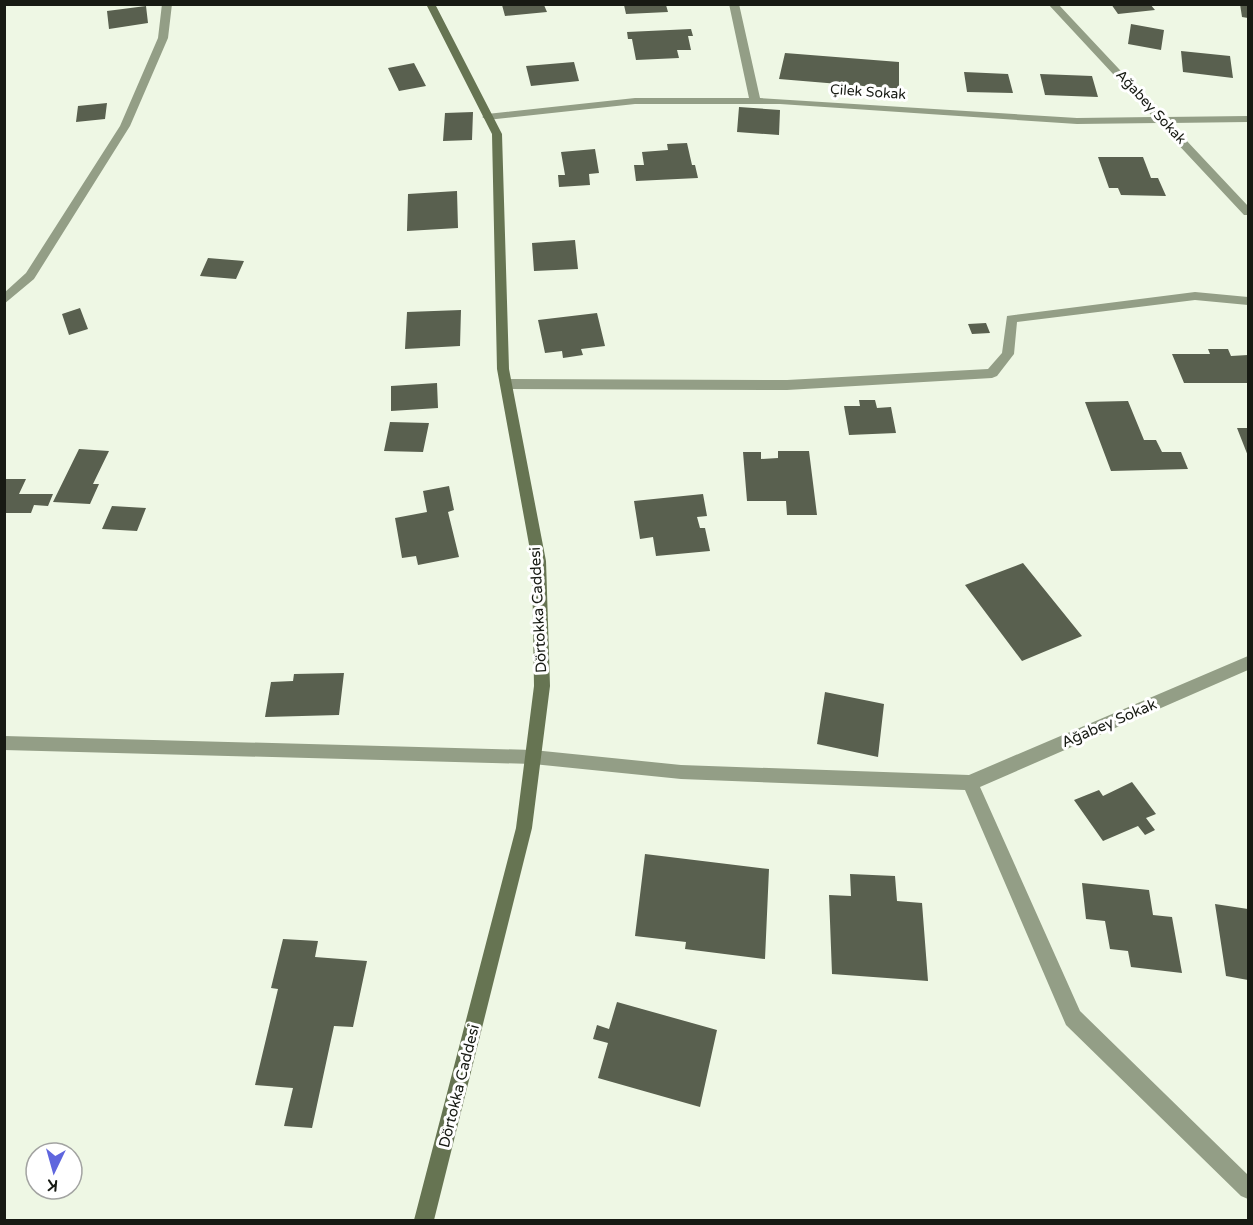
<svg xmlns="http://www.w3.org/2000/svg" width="1253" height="1225" font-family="'Varela Round',sans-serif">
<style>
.building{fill:#59604f}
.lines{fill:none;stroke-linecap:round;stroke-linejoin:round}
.street{fill:#939e86;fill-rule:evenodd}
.secondary{fill:#667452;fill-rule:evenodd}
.labels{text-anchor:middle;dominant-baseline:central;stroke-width:6;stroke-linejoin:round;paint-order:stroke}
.far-street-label{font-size:14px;fill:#171a13;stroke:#fff}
.street-label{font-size:15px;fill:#171a13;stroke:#fff}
</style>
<rect width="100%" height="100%" fill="#eef7e4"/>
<path class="building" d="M1111 4H1150L1155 10 1118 14Z
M1240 4H1248V18L1242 17Z
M502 5H544L547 12 505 16Z
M624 5H666L668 12 626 14Z
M146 6 148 23 109 29 107 11Z
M1131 24 1164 30 1161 50 1128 44Z
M691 29 693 36H688L691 50H677L679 58 636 60 632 39H628L627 32Z
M1181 51 1230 56 1233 78 1183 72Z
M785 53 899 62V89L779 79Z
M574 62 579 81 531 86 526 66Z
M414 63 426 86 399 91 388 68Z
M964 72 1008 74 1013 93 967 92Z
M1040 74 1092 76 1098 97 1045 95Z
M107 103 105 119 76 122 78 106Z
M739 107 780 110 779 135 737 132Z
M473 112 472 140 443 141 445 113Z
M687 143 692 165H695L698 178 636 181 634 165H644L642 152 668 150 667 144Z
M595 149 599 173 589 174 590 185 559 187 558 175H565L561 152Z
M1098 157H1143L1151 178H1158L1166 196 1121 195 1118 188H1109Z
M457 191 458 228 407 231 408 194Z
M575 240 578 269 534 271 532 243Z
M208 258 244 261 236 279 200 276Z
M80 308 88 329 69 335 62 314Z
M461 310 460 346 405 349 407 312Z
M597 313 605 346 581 349 583 355 563 358 562 351 545 353 538 320Z
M986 323 990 333 972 334 968 324Z
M1208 349H1228L1231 356 1248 355V383H1184L1172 354H1210Z
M437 383 438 408 391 411V386Z
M859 400H875L877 408 891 407 896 433 849 435 844 406H860Z
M1128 401 1144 440H1156L1162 452H1181L1188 469 1111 471 1085 402Z
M390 422 429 423 423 452 384 451Z
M1237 428H1248V456Z
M79 449 109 451 93 484H99L90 504 53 502Z
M778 451H809L817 515H787L786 501H747L743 452H761V459L778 458Z
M5 479H26L19 494H53L48 506 34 505 31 513H4Z
M449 486 454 510 448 512 459 557 418 565 416 556 402 558 395 518 427 512 423 491Z
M703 494 707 516 697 517 700 528H705L710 551 656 556 653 537 640 539 634 501Z
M112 506 146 508 137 531 102 529Z
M1023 563 1082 636 1022 661 965 585Z
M344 673 339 715 265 717 271 682 293 681 294 674Z
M825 692 884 704 878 757 817 744Z
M1132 782 1156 814 1146 818 1155 830 1145 835 1138 826 1103 841 1074 800 1099 790 1103 796Z
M645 854 769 869 765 959 685 949 686 942 635 936Z
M850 874 895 876 897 901 922 903 928 981 832 974 829 895 851 896Z
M1082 883 1149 890 1153 915 1172 917 1182 973 1131 967 1128 951 1110 949 1105 921 1086 919Z
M1215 904 1248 909V980L1226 976Z
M283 939 318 941 315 957 367 961 353 1027 334 1026 312 1128 284 1126 293 1088 255 1085 278 989 271 988Z
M617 1002 717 1030 700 1107 598 1078 608 1043 593 1039 597 1025 609 1029Z"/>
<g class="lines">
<path class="street" d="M162 4H172L168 38 130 126 34 279 4 304V293L26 273 120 126 158 38Z
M729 4H739L760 98 1077 118 1153 117 1048 4H1058L1164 117 1248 116V122L1170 123 1248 206V215H1244L1158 123 1077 124 780 104H635L487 120 482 117 487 114 635 98H749Z
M1195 292 1248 297V305L1195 300 1017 322 1014 354 997 376 992 378 787 390 506 389 500 384 506 379 787 380 988 369 1002 353 1007 316Z
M1248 656V670L980 787 1080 1011 1248 1175V1199L1241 1196 1066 1025 965 790 681 779 533 764 4 750V736L533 750 681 765 969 775Z"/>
<path class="secondary" d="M426 4H435L502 134 509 369 546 561 550 686 532 828 434 1220H414L516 828 534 686 532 561 497 369 492 134Z"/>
</g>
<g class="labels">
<g class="far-street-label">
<text transform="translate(868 92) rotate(4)">Çilek Sokak</text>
<text transform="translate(1151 107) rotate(47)">Ağabey Sokak</text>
</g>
<g class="street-label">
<text transform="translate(538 610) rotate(-93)">Dörtokka Caddesi</text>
<text transform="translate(1109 723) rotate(-23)">Ağabey Sokak</text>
<text transform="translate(459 1086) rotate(-76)">Dörtokka Caddesi</text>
</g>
</g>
<rect width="1253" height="1225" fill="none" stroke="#171a13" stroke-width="12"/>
<g transform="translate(54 1171) rotate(185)"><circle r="28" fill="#ffffff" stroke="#a2a3a1" stroke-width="1.5"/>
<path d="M0-4.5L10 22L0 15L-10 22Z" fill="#5f66de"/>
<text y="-9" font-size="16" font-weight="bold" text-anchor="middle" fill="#171a13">K</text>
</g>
</svg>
